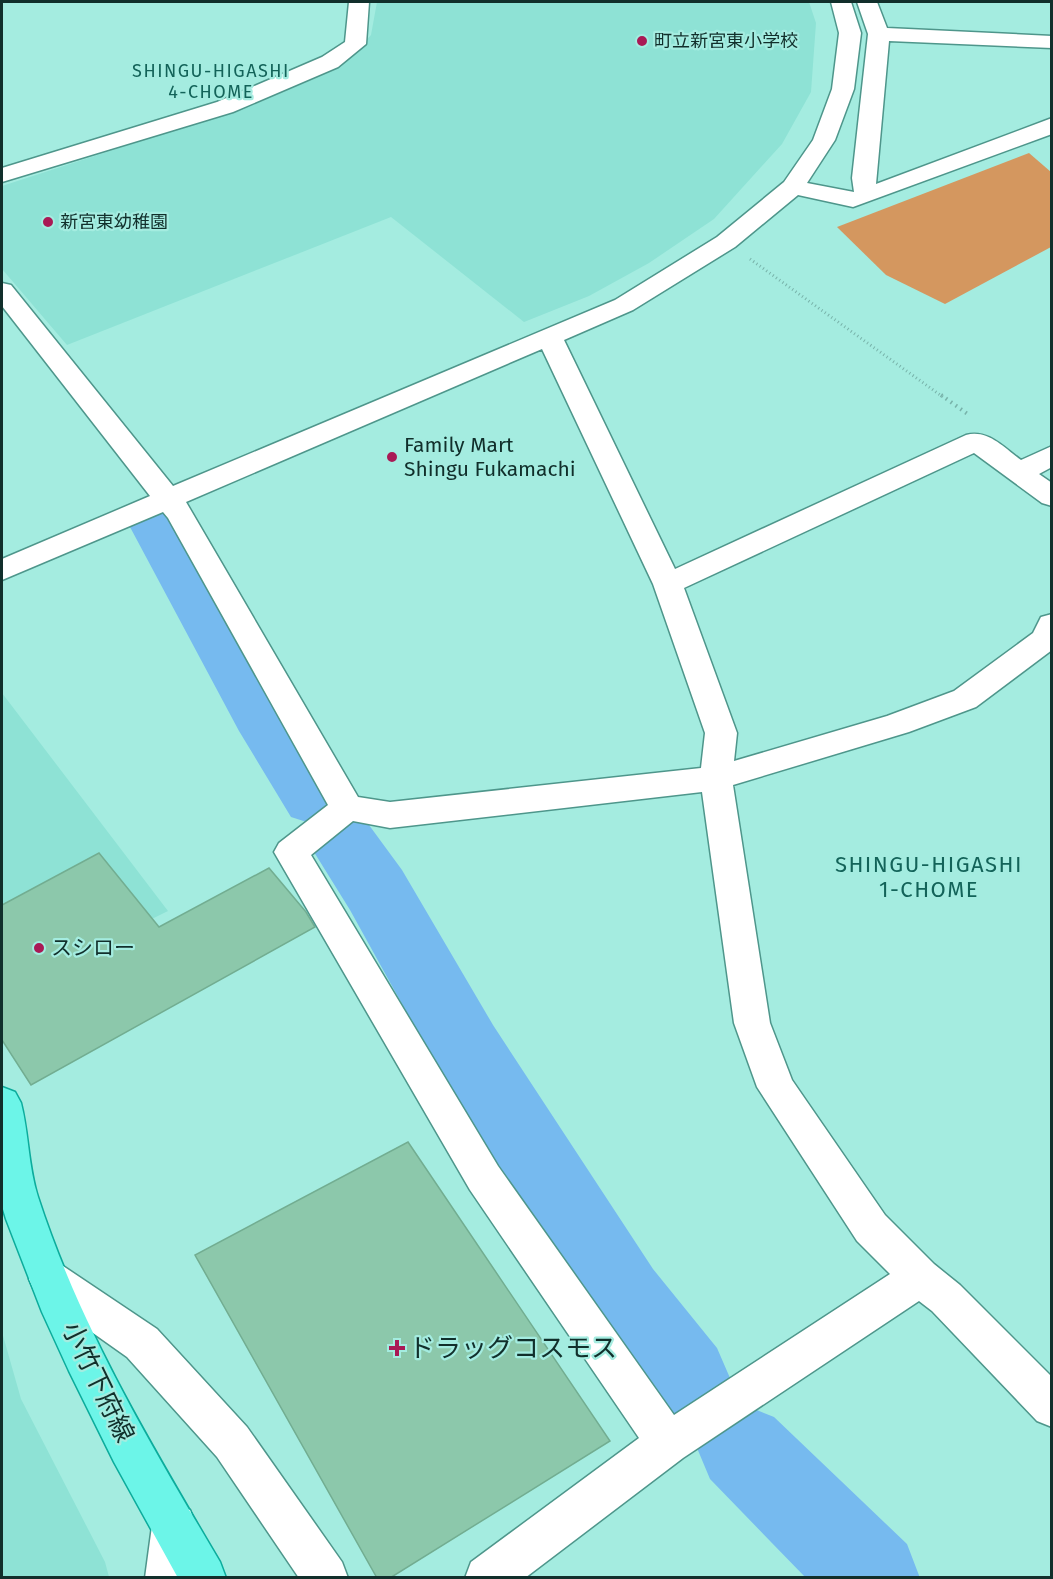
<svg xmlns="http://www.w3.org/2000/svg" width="1053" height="1579" font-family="'Fira Sans','Noto Sans JP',sans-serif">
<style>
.built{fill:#8ee2d5}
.forest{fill:#d4975f}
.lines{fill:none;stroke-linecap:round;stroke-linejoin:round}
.river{fill:#76baef;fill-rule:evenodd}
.building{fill:#8cc8ab;stroke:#72ad91;stroke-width:1.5}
.minor-casing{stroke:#4e968b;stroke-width:3}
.major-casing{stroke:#0cac9c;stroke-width:3}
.path-far1{stroke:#78b3aa;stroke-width:3;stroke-dasharray:1 3;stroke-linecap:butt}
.path{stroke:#78b3aa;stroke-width:4;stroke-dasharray:1.5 4.5;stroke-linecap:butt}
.minor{fill:#fff;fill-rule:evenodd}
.major{fill:#6cf5e8;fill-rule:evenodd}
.poi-dot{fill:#a91955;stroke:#a4ece0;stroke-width:2}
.labels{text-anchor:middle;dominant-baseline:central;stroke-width:4.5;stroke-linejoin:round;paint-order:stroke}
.far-poi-label{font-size:18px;fill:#112f2b;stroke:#a4ece0;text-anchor:start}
.far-neighbourhood-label{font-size:18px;letter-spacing:1.5px;fill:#136359;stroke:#a4ece0}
.poi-label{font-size:21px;fill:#112f2b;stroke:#a4ece0;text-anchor:start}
.neighbourhood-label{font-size:22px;letter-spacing:1.5px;fill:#136359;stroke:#a4ece0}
.near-poi-label{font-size:26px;fill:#112f2b;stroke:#a4ece0;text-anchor:start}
.near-street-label{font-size:26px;fill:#112f2b;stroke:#a4ece0}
</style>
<rect width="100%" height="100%" fill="#a4ece0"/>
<path class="built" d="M377 2H809L816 23 811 92 782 144 714 219 649 263 589 296 524 322 391 217 67 345 2 269V186L255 104 341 67 371 35Z
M2 693 168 911 2 993Z
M2 1332 21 1399 105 1562 109 1577H2Z"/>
<path class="forest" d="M1029 153 1051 172V247L945 304 886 275 837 227Z"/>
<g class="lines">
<path class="river" d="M160 507 181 513 297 714 351 799 341 817 316 825 291 817 239 731 130 527 139 513Z
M344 817 369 825 402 870 493 1025 653 1269 717 1348 730 1378 717 1408 686 1420 655 1408 593 1325 439 1071 350 910 309 844 319 825Z
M742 1404 774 1417 907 1544 920 1578H806L710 1479 697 1448 710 1417Z"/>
</g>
<path class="building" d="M99 853 159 927 269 868 306 912 315 927 31 1085 2 1040V905Z
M408 1142 610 1441 390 1578H377L195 1255Z"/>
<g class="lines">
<defs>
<path id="minor" d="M349 2H369L366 44 338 67 233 112 2 182V168L217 102 322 57 345 42Z
M831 2H851L861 33 854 89 835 140 807 183 854 192 852 178 868 34 857 2H877L887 28 1052 36V48L889 41 876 184 1052 118V134L853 207 798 195 735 247 633 310 564 340 675 569 966 435C988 429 1004 448 1021 460L1052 446V467L1039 474 1052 483V506L1042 503 974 453 684 588 737 733 734 761 887 716 954 691 1033 633 1041 617 1052 614V650L976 707 909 732 733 785 770 1023 792 1080 885 1215 934 1264 960 1285 1052 1377V1427L1037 1421 932 1311 919 1301 683 1458 525 1578H465L471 1562 639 1438 470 1190 274 852 279 843 328 805 168 518 163 512 2 580V559L150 496 2 306V283L11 285 173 486 615 300 717 237 784 182 813 140 832 89 839 33ZM542 349 653 584 705 733 701 768 390 802 358 797 186 502ZM702 792 734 1023 757 1087 857 1241 890 1274 674 1415 498 1166 311 855 353 821 390 828Z
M49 1260 63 1266 157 1329 247 1427 342 1562 348 1578H299L217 1457 127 1357 35 1292 29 1279 35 1266Z
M174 1504 190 1510 196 1526 191 1578H145L152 1526 158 1510Z"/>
<path id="major" d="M2 1087 15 1092 21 1103C29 1134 28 1166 38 1197 80 1327 151 1445 220 1562L226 1578H178L114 1462 69 1371 42 1312 6 1219 2 1206Z"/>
</defs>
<use href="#minor" class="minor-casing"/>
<use href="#major" class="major-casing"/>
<path class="path-far1" d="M750 259 943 397"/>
<path class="path" d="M941 395 969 415"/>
<use href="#minor" class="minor"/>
<use href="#major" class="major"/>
</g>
<g class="poi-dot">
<circle cx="642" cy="41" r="6"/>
<circle cx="48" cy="222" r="6"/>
<circle cx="392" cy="457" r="6"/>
<circle cx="39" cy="948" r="6"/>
<path d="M394 1339h6v6h6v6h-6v6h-6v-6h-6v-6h6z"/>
</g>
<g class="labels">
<g class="far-poi-label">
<text x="654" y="41">町立新宮東小学校</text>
<text x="60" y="222">新宮東幼稚園</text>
</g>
<g class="far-neighbourhood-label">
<text x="211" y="71">SHINGU-HIGASHI<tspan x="211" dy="21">4-CHOME</tspan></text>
</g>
<g class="poi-label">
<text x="404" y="445">Family Mart<tspan x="404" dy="24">Shingu Fukamachi</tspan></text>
<text x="51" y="948">スシロー</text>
</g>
<g class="neighbourhood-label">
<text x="929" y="864">SHINGU-HIGASHI<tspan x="929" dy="25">1-CHOME</tspan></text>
</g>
<g class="near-poi-label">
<text x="409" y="1348">ドラッグコスモス</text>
</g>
<g class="near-street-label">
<text transform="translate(98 1382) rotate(64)">小竹下府線</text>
</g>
</g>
<rect width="1053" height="1579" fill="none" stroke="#112f2b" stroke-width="6"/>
</svg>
